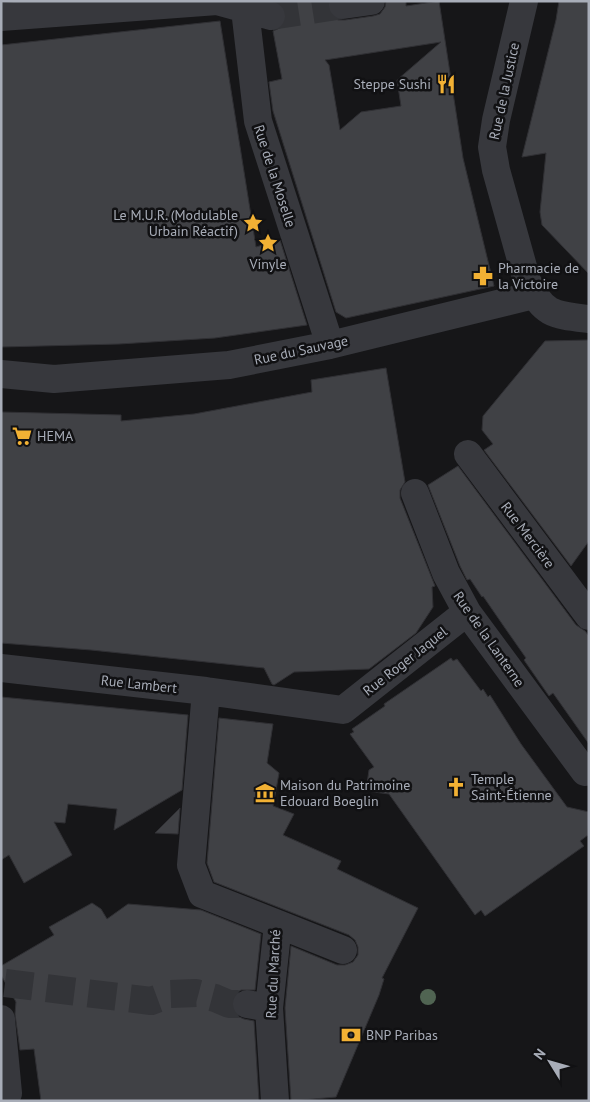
<svg xmlns="http://www.w3.org/2000/svg" width="590" height="1102" font-family="'PT Sans',sans-serif">
<style>
.building{fill:#404145;stroke:#303034;fill-rule:evenodd}
.lines{fill:none;stroke-linecap:round;stroke-linejoin:round}
.minor-tunnel{stroke:#333438;stroke-width:28;stroke-dasharray:28 14;stroke-linecap:butt}
.minor{stroke:#37383d;stroke-width:28}
.tree{fill:#506452}
.labels{text-anchor:middle;dominant-baseline:central;stroke-width:5;stroke-linejoin:round;paint-order:stroke}
.poi-label{font-size:14px;fill:#a8adb8;stroke:#111113;text-anchor:start}
.street-label{font-size:14px;fill:#a8adb8;stroke:#111113}
</style>
<rect width="100%" height="100%" fill="#161618"/>
<path class="building" d="M276 1H328V8L331 15 338 20H345L373 16 380 14 385 7 386 1H406V6L439 1 463 158 494 286 346 318 336 312 273 111 269 82 282 79 273 31 282 27 286 20V12L282 5ZM441 42 397 80 401 106 361 112 340 130 329 65 325 60Z
M559 1H589V274L542 225 540 212 546 153 522 157 556 20Z
M220 21 256 247 280 240 307 325 215 338 119 344 1 347V45Z
M589 340V541L571 566 484 450 493 444 482 430 483 416 545 341Z
M386 368 405 482 400 490V498L435 586 432 587 433 607 416 633 369 669 294 672 274 685 272 684 264 668 91 650 1 643V412L121 415V421L194 414 312 392 311 380Z
M458 466 576 625 585 631 589 636V744L553 693 549 696 524 660 526 658 505 628 483 596 482 597 470 579 467 580 460 566 428 485Z
M451 658 453 661 457 659 481 691 483 689 488 697 490 695 521 744 567 807 589 812 588 835 580 841 584 846 485 916 481 910 475 915 389 794 366 791 369 770 374 767 350 734 354 732 352 729 385 706 384 704Z
M1 697 188 715 182 790 114 830 117 809 68 804 65 823 54 822 72 855 24 883 9 855 1 860Z
M219 718 273 724 267 763 279 773 273 806 294 814 283 835 341 861 337 869 418 908 382 978 384 979 379 995 336 1097 291 1101 285 1008 291 946 337 965H345L353 962 358 955V947L355 940 349 935 214 882 207 863Z
M180 808 178 834 155 833Z
M92 903 101 909 107 919 128 904 201 910 261 934 255 990H241L235 994 232 1002 233 1010 237 1016 244 1019 254 1021 259 1101H41L34 1049 20 1050 15 1014 16 1002 1 975V966L54 935 49 927Z"/>
<g class="lines">
<path class="minor-tunnel" d="M271 16 343 5
M5 983 151 1001 170 994 196 993 215 998 229 1004H247"/>
<path class="minor" d="M244 1 258 121 330 345
M524 1 496 120 492 147 496 170 527 281C543 315 554 315 589 319
M343 5 371 1
M1 17 217 1 271 16
M1 374 54 379 229 365 330 345 534 295
M468 454 589 616
M415 493 446 573 467 612 585 772
M1 668 206 691 343 710 467 612
M206 691 191 865 202 894 278 924 269 1008 275 1101
M278 924 343 950
M247 1004 269 1008
M1 1019 8 1093 1 1101"/>
</g>
<circle class="tree" cx="428" cy="997" r="8"/>
<defs>
<symbol id="restaurant-bare" viewBox="-9 -9 18 18"><path d="M-5-6h1v4h1v-4h1v4h1v-4h1v5L-1.5 .5V6h-2V.5L-5-1ZM5-6V6H3V1.5H1.5Q1.5-4 5-6Z" fill="#f2b134" stroke="#111113" stroke-width="2.5" paint-order="stroke"/></symbol>
<symbol id="sight-bare" viewBox="-9 -9 18 18"><path d="M0-6L1.8-2.2L6-1.7L2.9 1.2L3.7 5.4L0 3.3L-3.7 5.4L-2.9 1.2L-6-1.7L-1.8-2.2Z" fill="#f2b134" stroke="#111113" stroke-width="2.5" paint-order="stroke"/></symbol>
<symbol id="pharmacy-bare" viewBox="-9 -9 18 18"><path d="M-2-6h4v4h4v4h-4v4h-4v-4h-4v-4h4Z" fill="#f2b134" stroke="#111113" stroke-width="2.5" paint-order="stroke"/></symbol>
<symbol id="supermarket-bare" viewBox="-9 -9 18 18"><path d="M-6-5.5h2.5l.6 2H6L4.5 2H-2.5L-4.4-4H-6ZM-1.5 3.2a1.3 1.3 0 1 0 .1 0ZM3 3.2a1.3 1.3 0 1 0 .1 0Z" fill="#f2b134" stroke="#111113" stroke-width="2.5" paint-order="stroke"/></symbol>
<symbol id="church-bare" viewBox="-9 -9 18 18"><path d="M-1.2-6h2.4v3.5h3.3v2.4h-3.3V6h-2.4V-.1h-3.3v-2.4h3.3Z" fill="#f2b134" stroke="#111113" stroke-width="2.5" paint-order="stroke"/></symbol>
<symbol id="museum-bare" viewBox="-9 -9 18 18"><path d="M0-6L6-3V-2H-6V-3ZM-5-1h2V3h-2ZM-1-1h2V3h-2ZM3-1h2V3H3ZM-6 4H6V6H-6Z" fill="#f2b134" stroke="#111113" stroke-width="2.5" paint-order="stroke"/></symbol>
<symbol id="bank-bare" viewBox="-9 -9 18 18"><path d="M-6-4H6V4H-6ZM0-2.3a2.3 2.3 0 1 0 0 4.6a2.3 2.3 0 1 0 0-4.6Z" fill="#f2b134" stroke="#111113" stroke-width="2.5" paint-order="stroke"/></symbol>
</defs>
<g fill-rule="evenodd">
<use href="#restaurant-bare" x="432" y="70" width="28" height="28"/>
<use href="#sight-bare" x="239" y="209" width="28" height="28"/>
<use href="#sight-bare" x="254" y="229" width="28" height="28"/>
<use href="#pharmacy-bare" x="469" y="262" width="28" height="28"/>
<use href="#supermarket-bare" x="8" y="422" width="28" height="28"/>
<use href="#church-bare" x="442" y="773" width="28" height="28"/>
<use href="#museum-bare" x="251" y="779" width="28" height="28"/>
<use href="#bank-bare" x="337" y="1021" width="28" height="28"/>
</g>
<g class="labels">
<g class="poi-label">
<text x="431" y="84" text-anchor="end">Steppe Sushi</text>
<text x="238" y="215" text-anchor="end">Le M.U.R. (Modulable<tspan x="238" dy="16">Urbain Réactif)</tspan></text>
<text x="268" y="264" text-anchor="middle">Vinyle</text>
<text x="498" y="268">Pharmacie de<tspan x="498" dy="16">la Victoire</tspan></text>
<text x="37" y="436">HEMA</text>
<text x="471" y="779">Temple<tspan x="471" dy="16">Saint-Étienne</tspan></text>
<text x="280" y="785">Maison du Patrimoine<tspan x="280" dy="16">Edouard Boeglin</tspan></text>
<text x="366" y="1035">BNP Paribas</text>
</g>
<g class="street-label">
<text transform="translate(504 91) rotate(-78)">Rue de la Justice</text>
<text transform="translate(275 176) rotate(72)">Rue de la Moselle</text>
<text transform="translate(301 350) rotate(-12)">Rue du Sauvage</text>
<text transform="translate(528 535) rotate(53)">Rue Mercière</text>
<text transform="translate(489 639) rotate(55)">Rue de la Lanterne</text>
<text transform="translate(405 661) rotate(-38)">Rue Roger Jaquel</text>
<text transform="translate(139 684) rotate(6)">Rue Lambert</text>
<text transform="translate(273 974) rotate(-87)">Rue du Marché</text>
</g>
</g>
<rect width="590" height="1102" fill="none" stroke="#a8adb8" stroke-width="5"/>
<g transform="translate(550 1062) rotate(307)" stroke="#111113" stroke-width="4" paint-order="stroke">
<path d="M0-4L9 19L0 12L-9 19Z" fill="#a8adb8"/>
<text y="-8" font-size="14" font-weight="bold" text-anchor="middle" fill="#a8adb8">N</text>
</g>
</svg>
